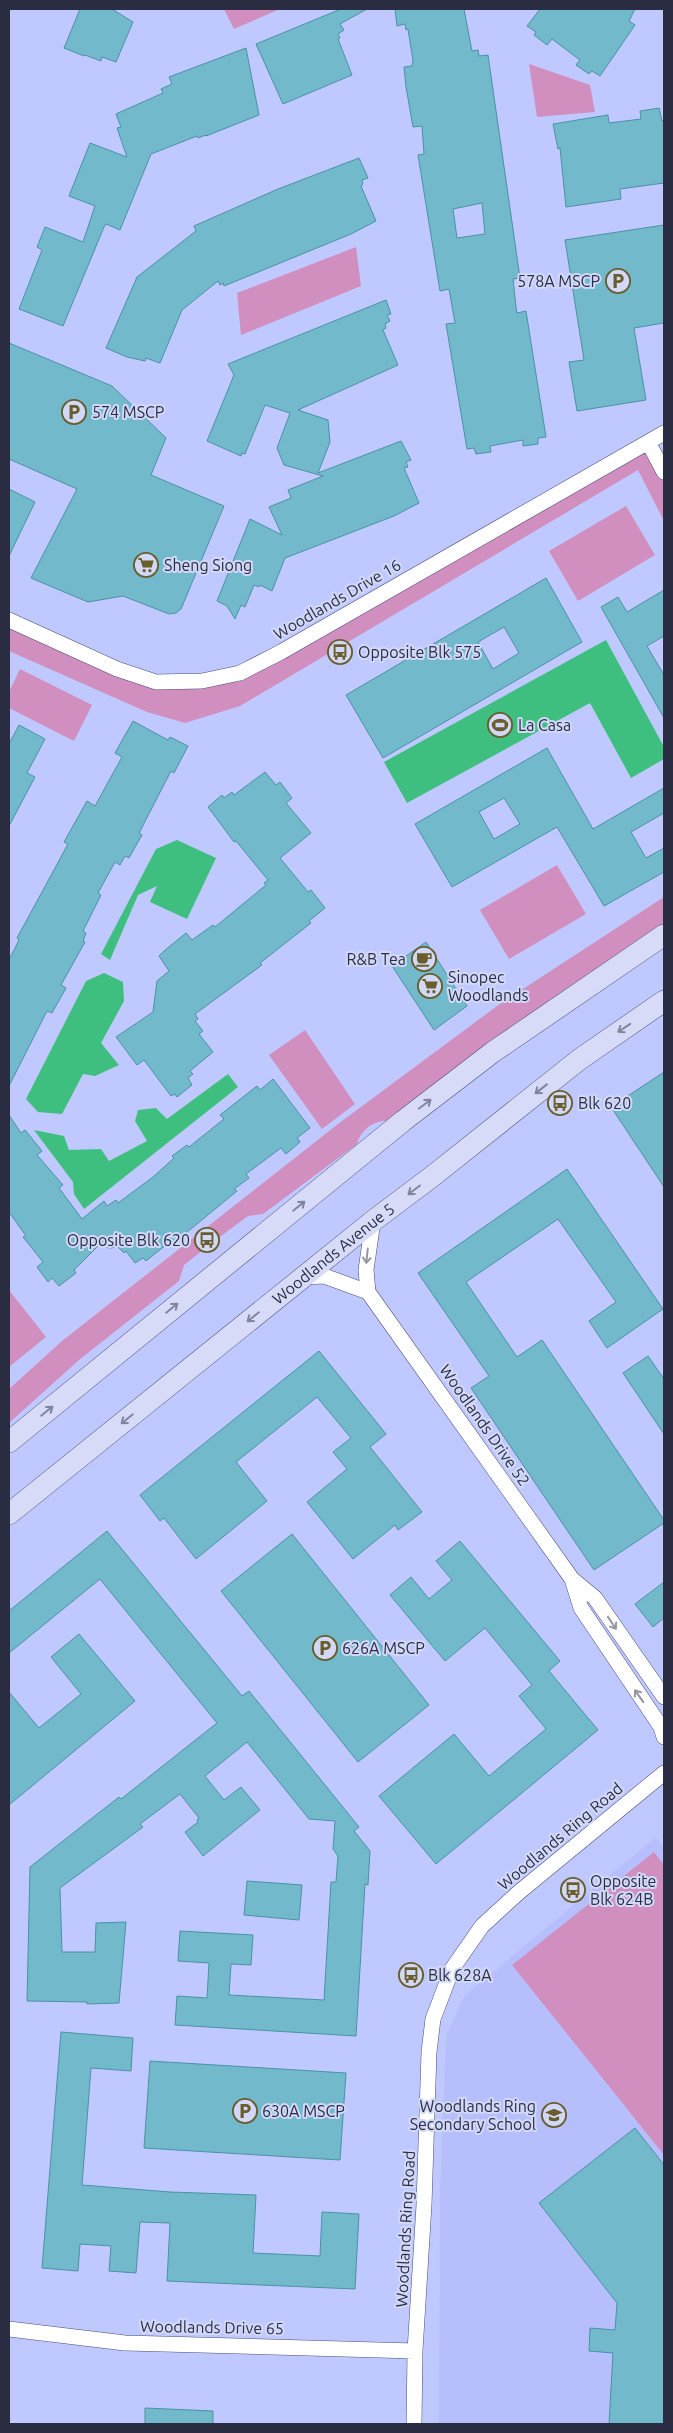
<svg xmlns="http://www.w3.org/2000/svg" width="673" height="2433" font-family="Ubuntu,sans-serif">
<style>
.built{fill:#b6bffc}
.green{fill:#d08fbe}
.water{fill:#3ebe7f}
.building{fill:#73b9cc;stroke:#4b91a4;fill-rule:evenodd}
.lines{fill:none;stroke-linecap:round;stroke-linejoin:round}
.minor-casing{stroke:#484d7b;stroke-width:16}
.secondary-casing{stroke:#484d7b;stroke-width:22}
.minor{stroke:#fff;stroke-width:15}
.secondary{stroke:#d8dbf8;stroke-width:21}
.oneway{stroke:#81849d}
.oneway2{stroke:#9496a0}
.labels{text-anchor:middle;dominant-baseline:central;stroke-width:4;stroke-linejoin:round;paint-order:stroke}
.poi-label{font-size:16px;fill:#2a2d42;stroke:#d2d8f8;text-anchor:start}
.street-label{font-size:16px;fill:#2a2d42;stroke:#d2d8f8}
</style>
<rect width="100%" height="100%" fill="#c0c9ff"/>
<path class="built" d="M656 1837 664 1848V2424H439L440 2195 446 2036 464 1996Z"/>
<path class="green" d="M224 9H280L234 29Z
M529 64 590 85 595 112 537 117Z
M356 247 361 286 241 335 237 293Z
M648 442 664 472V521L638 470 240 706 185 723 147 712 9 651V623L116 670 202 682H239L365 613 498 530Z
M626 506 655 555 578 601 549 551Z
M20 669 92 705 74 741 9 708V692Z
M557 865 586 914 509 959 480 910Z
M664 897V925L388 1121C373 1120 361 1130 357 1144L263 1214 248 1216 217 1239 184 1265 179 1281 79 1360 9 1423V1389L62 1341 338 1124 497 1006Z
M305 1030 355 1104 322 1129 269 1055Z
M9 1290 46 1337 9 1367Z
M654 1852 664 1865V2155L512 1965Z"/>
<path class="water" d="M606 640 664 747V759L631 778 590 703 407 803 384 762Z
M177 840 216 858 187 919 150 902 157 886 138 895 110 960 101 954 156 849Z
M104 973 123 982 124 1001 101 1043 119 1065 95 1076 83 1074 62 1114 38 1112 26 1099 86 981Z
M228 1074 238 1087 84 1209 74 1194 73 1182 34 1130 64 1136 69 1150 101 1149 109 1161 147 1141 135 1121 138 1110 156 1108 167 1119Z"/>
<path class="building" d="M80 9H112L133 22 116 62 102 57 101 61 85 55 84 56 64 48Z
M341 9H367L340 24 344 30 338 34 340 38 338 39 352 75 283 104 256 44Z
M395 9H464L472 51 478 50 479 56 488 55 520 278 513 279 516 307 517 313 526 311 546 437 538 438V444L523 446V440L490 446 491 452 476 454 474 448 467 449 446 324 455 323 449 289 440 291 418 155 424 154 422 126 413 127 406 87 404 67 412 66 413 61 408 29 406 30 405 24 397 26ZM482 203 485 234 457 238 453 209Z
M540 9H635L629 21 635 25 600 76 592 71 589 74 576 65 580 60 552 39 547 45 534 35 536 32 527 26Z
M246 48 259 115 206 136V135L198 138 197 136 151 154 120 230 106 224 104 227 63 326 19 309 42 250 37 247 45 227 83 242 95 206 69 196 90 143 127 157 117 128 121 127 116 114 163 93 161 89 172 84 169 77Z
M659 108 662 121 664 120V183L620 189 621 199 566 207 560 148 558 149 553 124 608 115 609 123 641 119 640 111Z
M359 158 368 178 362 180 363 184 361 186 376 221 351 234 224 286 223 283 220 285 218 281 182 310 160 363 146 358 145 361 127 357 106 348 137 277 196 231 194 226 278 189Z
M664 225V323L634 328 646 400 577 411 569 362 584 360 565 240Z
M386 300 391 314 387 315 390 321 385 324 386 328 383 330 398 365 298 410 328 420 330 442 318 473 401 441 411 460 406 462 408 467 404 468 419 503 394 516 285 558 272 591 260 585 259 587 254 585 245 607 241 605 235 619 227 606 217 601 250 519 282 535 269 507 291 498 288 490 323 476 284 465 277 448 290 413 265 405 245 454 242 453 241 456 207 441 234 375 228 364Z
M9 343 112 386 166 438 151 475 224 506 181 609 176 613 169 614 123 596 88 602 31 578 77 489 9 459Z
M9 489 35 502 9 556Z
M546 578 582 642 383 758 346 695ZM504 627 519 653 493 669 478 642Z
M664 590V636L647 646 664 675V718L601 607 618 597 627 612Z
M133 721 168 740 170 737 188 746 174 773 171 771 139 833 142 835 129 858 125 856 120 865 115 862 98 893 101 895 83 931 86 933 83 941 85 942 61 985 66 988 52 1013 47 1011 9 1086V960L19 940 17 938 68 844 64 842 87 801 95 806 122 757 115 753Z
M19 725 45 739 27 773 35 777 9 826V744Z
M547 748 593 829 664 788V813L631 832 646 858 664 848V872L604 906 557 827 452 887 415 824ZM504 798 520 824 494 839 479 812Z
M265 772 276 785 280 782 292 798 286 803 311 833 280 858 308 892 311 890 325 908 309 921 311 923 260 963 262 965 195 1014 198 1019 195 1021 203 1031 199 1034 213 1052 190 1071 193 1074 188 1078 192 1085 177 1097 175 1094 171 1096 144 1060 137 1065 116 1037 153 1012 157 981 169 971 159 956 164 951 186 933 192 940 213 925 215 927 266 885 264 883 268 880 236 841 234 842 208 807 222 795 224 798 232 792 234 795Z
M426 942 467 1006 434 1030 392 966Z
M664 1072V1187L611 1107Z
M273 1079 310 1128 297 1138 300 1142 286 1154 281 1148 246 1174 249 1178 234 1189 237 1191 169 1247 167 1244 146 1261 143 1258 135 1263 126 1251 124 1253 118 1247 109 1248 100 1244 74 1270 76 1273 59 1286 52 1278 48 1282 37 1267 43 1262 23 1237 26 1236 9 1212V1115L21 1133 25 1130 42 1151 37 1155 63 1185 59 1188 82 1219 104 1201 107 1206 116 1200 118 1203 153 1177 174 1158 172 1156 187 1145 189 1147 224 1119 220 1115 257 1086 260 1090Z
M567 1169 663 1309 607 1348 589 1321 616 1302 558 1219 466 1282 517 1357 542 1340 664 1520V1523L594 1570 471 1388 489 1376 418 1273Z
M319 1351 386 1434 370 1447 422 1512 398 1530 395 1525 353 1559 307 1502 347 1469 333 1452 351 1438 317 1397 236 1462 267 1501 196 1559 164 1518 160 1521 140 1495Z
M648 1356 664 1379V1434L623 1373Z
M107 1531 242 1696 249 1691 359 1827 354 1831 370 1851 368 1885 365 1884 356 2036 175 2025 177 1996 207 1998 209 1963 178 1961 180 1931 253 1935 251 1965 231 1964 229 1995 324 2000 331 1882H336L338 1856 333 1849 335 1821 309 1819 247 1742 205 1776 224 1800 241 1787 260 1810 203 1856 185 1832 198 1822 197 1820 199 1818 180 1794 140 1824 143 1827 60 1888 62 1952H95L96 1923 126 1922 119 2003 87 2004V2002L27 2001 30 1867 119 1797 121 1799 217 1723 100 1579 9 1653V1611Z
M292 1534 429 1705 358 1762 221 1591Z
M460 1541 560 1661 549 1671 598 1730 436 1864 379 1796 454 1734 489 1776 546 1729 519 1696 532 1685 485 1628 445 1661 390 1595 411 1577 429 1599 452 1580 436 1561Z
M664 1582V1618L653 1627 635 1604Z
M79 1634 135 1701 9 1805V1692L39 1728 81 1694 51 1657Z
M247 1881 302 1885 299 1920 244 1915Z
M61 2032 133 2038 131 2071 91 2068 82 2185 170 2192 256 2195 253 2253 320 2256 322 2212 359 2214 355 2289 167 2281 170 2223 140 2222 136 2273 109 2271 111 2246 80 2244 78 2271 42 2268Z
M150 2061 346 2073 340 2160 144 2148Z
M635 2128 664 2165V2424H609L613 2353 589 2351 590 2328 615 2330 617 2303 539 2203Z
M145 2408 213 2411V2424H145Z"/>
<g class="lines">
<defs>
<path id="minor" d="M648 442 664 472
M9 620 117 669 156 682 202 681 240 673 281 652 664 433
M373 1221 366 1270 368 1292 572 1579 595 1598 664 1697
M303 1277 324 1276 368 1292
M572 1579 581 1608 661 1727 664 1737
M9 2329 125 2343 415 2351
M414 2424 415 2351 424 2205 429 2052 433 2019 452 1969 482 1926 518 1893 664 1773"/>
<g id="secondary">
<path d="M9 1442 403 1121 493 1052 664 935"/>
<path id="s1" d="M9 1514 373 1221 434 1175 580 1059 664 1001"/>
</g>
</defs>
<use href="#minor" class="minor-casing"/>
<use href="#secondary" class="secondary-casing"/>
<use href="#minor" class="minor"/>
<use href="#secondary" class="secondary"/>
</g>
<defs><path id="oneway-shaft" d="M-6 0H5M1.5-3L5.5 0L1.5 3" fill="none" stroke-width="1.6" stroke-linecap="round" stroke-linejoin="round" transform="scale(1.25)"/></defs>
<g class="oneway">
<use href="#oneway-shaft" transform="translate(624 1028) rotate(146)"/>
<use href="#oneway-shaft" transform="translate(541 1089) rotate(142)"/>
<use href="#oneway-shaft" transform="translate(425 1104) rotate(-37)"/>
<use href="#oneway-shaft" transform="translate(414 1190) rotate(143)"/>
<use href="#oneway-shaft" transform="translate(299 1206) rotate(-39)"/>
<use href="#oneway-shaft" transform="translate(172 1308) rotate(-39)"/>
<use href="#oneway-shaft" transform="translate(253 1317) rotate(141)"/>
<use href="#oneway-shaft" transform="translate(47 1411) rotate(-39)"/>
<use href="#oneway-shaft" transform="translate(127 1419) rotate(141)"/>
</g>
<g class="oneway2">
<use href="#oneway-shaft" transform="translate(367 1256) rotate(96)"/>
<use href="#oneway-shaft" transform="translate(612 1623) rotate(56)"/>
<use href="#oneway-shaft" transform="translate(639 1696) rotate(-125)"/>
</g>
<defs>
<symbol id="parking-ring" viewBox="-11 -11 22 22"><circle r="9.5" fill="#d2d8f8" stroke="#695e2b" stroke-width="1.5"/><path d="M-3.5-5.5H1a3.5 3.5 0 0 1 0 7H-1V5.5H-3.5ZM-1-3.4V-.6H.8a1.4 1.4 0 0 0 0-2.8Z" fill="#695e2b"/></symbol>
<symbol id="supermarket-ring" viewBox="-11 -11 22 22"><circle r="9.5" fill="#d2d8f8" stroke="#695e2b" stroke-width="1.5"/><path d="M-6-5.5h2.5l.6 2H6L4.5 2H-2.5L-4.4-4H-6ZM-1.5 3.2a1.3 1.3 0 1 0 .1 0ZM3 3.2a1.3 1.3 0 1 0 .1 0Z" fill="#695e2b"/></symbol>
<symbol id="bus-ring" viewBox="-11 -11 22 22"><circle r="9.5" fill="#d2d8f8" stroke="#695e2b" stroke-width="1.5"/><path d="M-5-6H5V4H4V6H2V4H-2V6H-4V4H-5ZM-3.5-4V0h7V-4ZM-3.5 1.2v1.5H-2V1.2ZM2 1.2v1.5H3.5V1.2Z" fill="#695e2b"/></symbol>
<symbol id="stadium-ring" viewBox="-11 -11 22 22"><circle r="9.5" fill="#d2d8f8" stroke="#695e2b" stroke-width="1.5"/><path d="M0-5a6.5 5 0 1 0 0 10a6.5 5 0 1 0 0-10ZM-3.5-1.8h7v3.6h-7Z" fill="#695e2b"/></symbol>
<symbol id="cafe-ring" viewBox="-11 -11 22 22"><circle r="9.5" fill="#d2d8f8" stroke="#695e2b" stroke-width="1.5"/><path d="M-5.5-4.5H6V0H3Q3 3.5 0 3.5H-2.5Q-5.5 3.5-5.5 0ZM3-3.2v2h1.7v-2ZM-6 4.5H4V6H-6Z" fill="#695e2b"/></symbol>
<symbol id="school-ring" viewBox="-11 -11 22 22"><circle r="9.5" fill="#d2d8f8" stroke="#695e2b" stroke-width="1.5"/><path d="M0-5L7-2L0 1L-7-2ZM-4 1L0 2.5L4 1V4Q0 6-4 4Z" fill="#695e2b"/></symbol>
</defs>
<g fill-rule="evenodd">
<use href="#parking-ring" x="604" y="267" width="28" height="28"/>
<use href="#parking-ring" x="60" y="398" width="28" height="28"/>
<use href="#supermarket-ring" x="132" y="551" width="28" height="28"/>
<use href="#bus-ring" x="326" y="638" width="28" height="28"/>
<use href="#stadium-ring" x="486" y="711" width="28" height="28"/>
<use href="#cafe-ring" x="410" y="945" width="28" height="28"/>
<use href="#supermarket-ring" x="416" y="972" width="28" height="28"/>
<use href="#bus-ring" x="546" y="1089" width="28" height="28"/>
<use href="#bus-ring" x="193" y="1226" width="28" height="28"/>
<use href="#parking-ring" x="311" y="1634" width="28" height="28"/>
<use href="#bus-ring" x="559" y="1876" width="28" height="28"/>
<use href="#bus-ring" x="397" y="1961" width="28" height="28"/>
<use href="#parking-ring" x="231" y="2097" width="28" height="28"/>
<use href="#school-ring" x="540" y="2101" width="28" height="28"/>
</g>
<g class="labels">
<g class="poi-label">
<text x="600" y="281" text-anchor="end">578A MSCP</text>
<text x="92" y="412">574 MSCP</text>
<text x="164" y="565">Sheng Siong</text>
<text x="358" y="652">Opposite Blk 575</text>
<text x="518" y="725">La Casa</text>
<text x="406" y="959" text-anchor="end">R&amp;B Tea</text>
<text x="448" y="977">Sinopec<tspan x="448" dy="18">Woodlands</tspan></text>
<text x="578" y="1103">Blk 620</text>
<text x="190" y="1240" text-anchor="end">Opposite Blk 620</text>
<text x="342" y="1648">626A MSCP</text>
<text x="590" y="1881">Opposite<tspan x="590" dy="18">Blk 624B</tspan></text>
<text x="428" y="1975">Blk 628A</text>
<text x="536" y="2106" text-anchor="end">Woodlands Ring<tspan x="536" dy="18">Secondary School</tspan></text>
<text x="262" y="2111">630A MSCP</text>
</g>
<g class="street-label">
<text transform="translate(337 599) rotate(-30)">Woodlands Drive 16</text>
<text stroke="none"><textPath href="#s1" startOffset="416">Woodlands Avenue 5</textPath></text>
<text transform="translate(485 1425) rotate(55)">Woodlands Drive 52</text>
<text transform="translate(560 1836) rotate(-40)">Woodlands Ring Road</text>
<text transform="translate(405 2229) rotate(-87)">Woodlands Ring Road</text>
<text transform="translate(212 2327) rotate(1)">Woodlands Drive 65</text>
</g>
</g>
<rect width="673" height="2433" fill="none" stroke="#2a2d42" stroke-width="20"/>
</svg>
